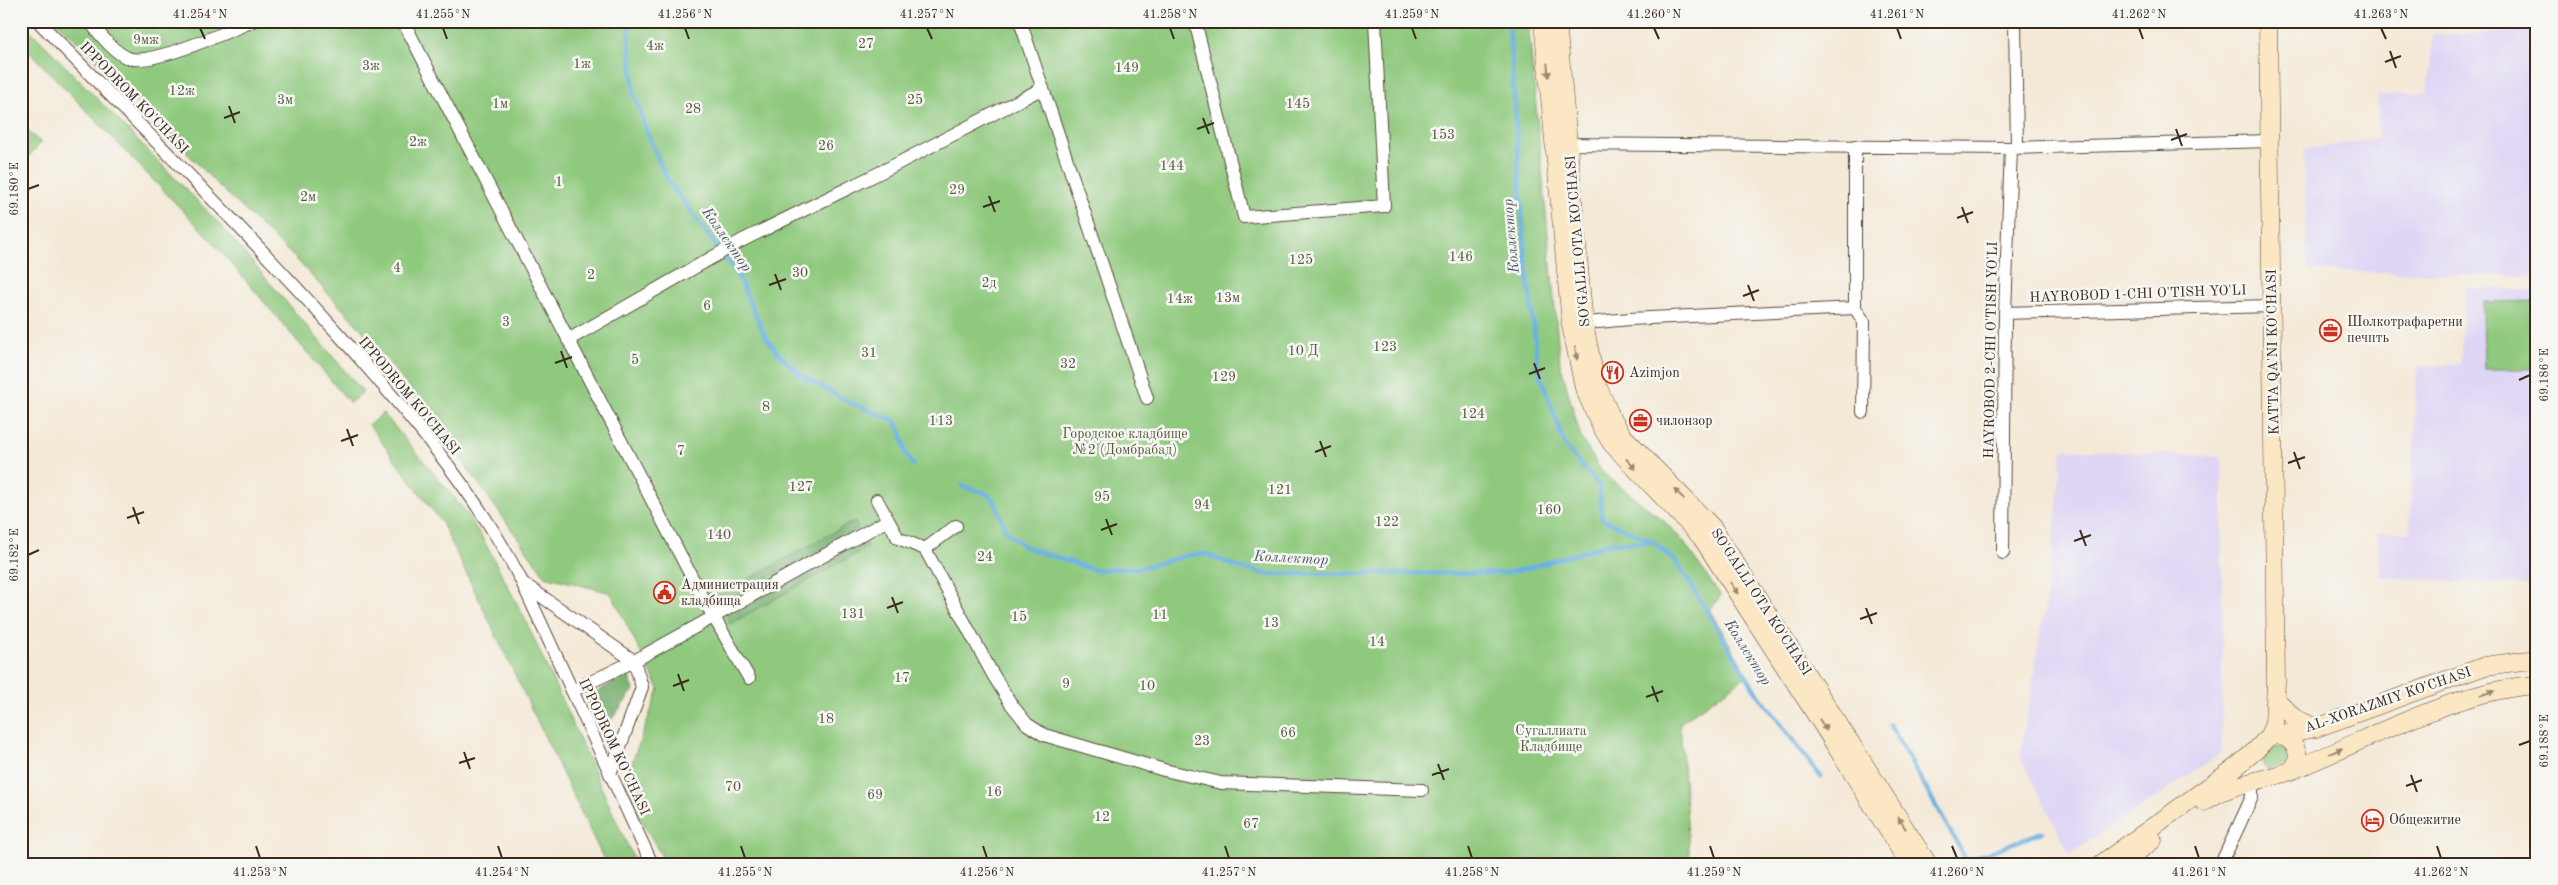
<svg xmlns="http://www.w3.org/2000/svg" width="2558" height="885" font-family="'Old Standard TT',serif">
<style>
.built{fill:#dfd5f5}
.green{fill:#8fc97e;stroke:#657a4e}
.forest{fill:#73ad6d;stroke:#576c46}
.lines{fill:none;stroke-linecap:round;stroke-linejoin:round}
.stream{stroke:#6ab1e1;stroke-width:4.5}
.street-casing{stroke:#57473a;stroke-width:14}
.secondary-casing{stroke:#57473a;stroke-width:19}
.street{stroke:#fff;stroke-width:12}
.secondary{stroke:#fbe7c3;stroke-width:18}
.oneway{fill:#9b8870}
.ticks{fill:none;stroke:#3b2a1e;stroke-width:2}
.labels{text-anchor:middle;dominant-baseline:central;stroke-width:5;stroke-linejoin:round;paint-order:stroke}
.park-label{font-size:14px;fill:#545a3b;stroke:#f6f6f2}
.street-label{font-size:14px;fill:#3b2a1e;stroke:#f6f6f2}
.poi-label{font-size:14px;fill:#3b2a1e;stroke:#f6f6f2;text-anchor:start}
.water-label{font-size:15px;font-style:italic;fill:#4b5962;stroke:#f6f6f2}
.neatline{fill:none;stroke:#3b2a1e;stroke-width:2}
.ticks-label{font-size:12px;text-anchor:middle;fill:#3b2a1e}
</style>
<rect width="100%" height="100%" fill="#f6f6f2"/>
<filter id="ink" filterUnits="userSpaceOnUse"><feTurbulence type="fractalNoise" baseFrequency=".02" numOctaves="2"/><feDisplacementMap in="SourceGraphic" scale="10" xChannelSelector="R" yChannelSelector="G"/><feConvolveMatrix kernelMatrix="1 2 1 2 8 2 1 2 1" color-interpolation-filters="sRGB"/></filter>
<filter id="wash" filterUnits="userSpaceOnUse"><feTurbulence type="fractalNoise" baseFrequency=".0096" numOctaves="4" result="noise"/><feDisplacementMap in="SourceGraphic" scale="20" xChannelSelector="R" yChannelSelector="G"/><feGaussianBlur stdDeviation="1.12" result="paint"/><feColorMatrix in="noise" values="0 0 0 0 0 0 0 0 0 0 0 0 0 0 0 0 0 1.4 0 .05"/><feComposite in="paint" operator="in"/></filter>
<g filter="url(#wash)">
<rect width="100%" height="100%" fill="#f4e9d7"/>
<path class="built" d="M2537 31V277L2307 270 2304 150 2378 138V96L2427 92 2433 35Z
M2465 288 2537 290V586L2381 577 2377 532H2410L2417 367 2460 364Z
M2062 449 2222 457V753L2070 854 2020 757 2052 563Z"/>
<path class="green" d="M21 21 217 221 363 392 350 403 213 242 21 43Z
M55 21H1528L1560 363 1581 438 1602 472 1663 520 1682 540 1721 596 1709 609 1748 675 1680 723 1690 864H666L623 787 659 689 611 593 545 576 428 413 373 342 296 259 219 186 90 53Z
M21 125 41 143 21 164Z
M2537 301V369H2484L2483 302Z
M383 413 463 508 483 539 524 617 636 864H606L442 523 369 425Z
M2280 747 2289 749 2290 764 2267 769 2263 765C2261 754 2271 749 2280 747Z"/>
<path class="forest" d="M854 521 858 528 720 604 716 597Z
M865 541 868 547 730 624 727 617Z
M628 674 634 690 601 733 586 698Z"/>
<g class="lines">
<path class="stream" d="M628 21 634 94 651 142 667 179 738 276 765 336 780 355 801 375 851 403 895 421 901 432 906 454 913 465
M1509 27 1525 250 1538 368 1566 448 1599 485 1602 519 1654 542 1678 564 1755 690 1821 777
M962 486 986 493 995 502 1006 531 1025 547 1094 570 1140 568 1189 555 1206 554 1240 568 1267 574 1503 573 1525 569 1612 543 1652 542
M1890 725 1967 861 2042 832"/>
</g>
</g>
<g filter="url(#ink)">
<g class="lines">
<defs>
<path id="street" d="M38 21C140 126 244 228 341 337 408 413 476 491 522 582L652 864
M89 21C100 34 112 51 128 58 149 67 229 31 253 21
M403 21 700 593 749 678
M1020 21 1147 398
M1195 21 1244 217 1384 206 1375 21
M2015 21 2017 147
M1561 144 2011 148 2271 141
M1855 146V308L1864 322 1863 412
M2005 313 2272 306
M1576 324 1630 319 1855 308
M568 340 741 241 889 168 1043 88
M877 500 888 520
M925 549 956 526
M2003 553 2005 313 2011 148
M524 584 634 661 642 687 610 774
M572 691 634 661 888 520 898 538 925 549 992 673 1011 704 1027 724 1044 735 1164 770 1221 783 1422 790
M2221 864 2252 797V782"/>
<path id="secondary" d="M1543 21 1571 325 1584 388 1601 426 1612 444 1702 538 1827 732 1909 864
M1557 21 1584 324 1596 383 1612 419 1623 436 1713 528 1928 864
M2281 704 2294 718 2316 728
M2276 735C2294 737 2305 756 2292 770
M2268 737 2316 728 2485 666 2537 659
M2204 802C2229 783 2261 782 2290 771 2364 742 2457 689 2537 685
M2101 864 2236 767 2256 750 2268 737 2274 724 2276 682 2268 21
M2122 864 2153 840"/>
</defs>
<use href="#street" class="street-casing"/>
<use href="#secondary" class="secondary-casing"/>
<use href="#street" class="street"/>
<use href="#secondary" class="secondary"/>
</g>
<defs><path id="oneway-solid" d="M-6-.8H1V-3.2L6.5 0L1 3.2V.8H-6Z" transform="scale(1.25)"/></defs>
<g class="oneway">
<use href="#oneway-solid" transform="translate(1548 70) rotate(84)"/>
<use href="#oneway-solid" transform="translate(1576 353) rotate(81)"/>
<use href="#oneway-solid" transform="translate(1631 464) rotate(47)"/>
<use href="#oneway-solid" transform="translate(1679 494) rotate(-135)"/>
<use href="#oneway-solid" transform="translate(1734 588) rotate(57)"/>
<use href="#oneway-solid" transform="translate(2488 693) rotate(-17)"/>
<use href="#oneway-solid" transform="translate(1823 725) rotate(57)"/>
<use href="#oneway-solid" transform="translate(2336 751) rotate(-23)"/>
<use href="#oneway-solid" transform="translate(1902 823) rotate(-122)"/>
</g>
</g>
<path class="ticks" d="M200 28 205 39M443 28 447 39M685 28 689 39M927 28 932 39M1170 28 1174 39M1412 28 1416 39M1654 28 1659 39M1897 28 1901 39M2139 28 2143 39M2381 28 2386 39M2390 51 2396 68M2385 62 2401 56M229 106 235 123M224 118 240 112M1203 118 1209 134M1197 129 1214 123M2176 129 2182 146M2171 140 2187 134M28 189 39 185M989 196 995 212M983 207 1000 201M1962 207 1968 223M1957 218 1973 212M775 274 781 290M769 285 786 279M1748 285 1754 301M1743 296 1759 290M561 351 567 368M555 363 572 357M1534 363 1540 379M1529 374 1545 368M2519 380 2530 375M347 429 353 446M341 441 358 435M1320 441 1326 457M1315 452 1331 446M2294 452 2300 469M2288 463 2305 457M133 507 139 524M127 518 144 512M1106 519 1112 535M1101 530 1117 524M2080 530 2086 546M2074 541 2091 535M28 555 39 550M892 597 898 613M887 608 903 602M1866 608 1872 624M1860 619 1877 613M678 674 684 691M673 686 689 680M1652 686 1658 702M1646 697 1663 691M2519 745 2530 741M464 752 470 769M459 763 475 758M1438 764 1444 780M1432 775 1449 769M2411 775 2417 792M2406 786 2422 780M256 846 260 858M498 846 502 858M741 846 745 858M983 846 987 858M1225 846 1229 858M1468 846 1472 858M1710 846 1714 858M1952 846 1957 858M2195 846 2199 858M2437 846 2441 858"/>
<defs>
<symbol id="office-ring" viewBox="-11 -11 22 22"><circle r="9.5" fill="#f6f6f2" stroke="#c8321e" stroke-width="1.5"/><path d="M-6-3h4V-5.5h4V-3h4V5H-6ZM-1-4.5V-3h2v-1.5ZM-6 0V1H6V0Z" fill="#c8321e"/></symbol>
<symbol id="restaurant-ring" viewBox="-11 -11 22 22"><circle r="9.5" fill="#f6f6f2" stroke="#c8321e" stroke-width="1.5"/><path d="M-5-6h1v4h1v-4h1v4h1v-4h1v5L-1.5 .5V6h-2V.5L-5-1ZM5-6V6H3V1.5H1.5Q1.5-4 5-6Z" fill="#c8321e"/></symbol>
<symbol id="civic-ring" viewBox="-11 -11 22 22"><circle r="9.5" fill="#f6f6f2" stroke="#c8321e" stroke-width="1.5"/><path d="M-.6-6.5H3V-4.5H.6V-3L4-1V1h2V6H-6V1h2V-1L-.6-3ZM-1.2 2.5V6h2.4V2.5Z" fill="#c8321e"/></symbol>
<symbol id="hotel-ring" viewBox="-11 -11 22 22"><circle r="9.5" fill="#f6f6f2" stroke="#c8321e" stroke-width="1.5"/><path d="M-6-4.5h1.5V1H6V5H4.5V3h-9V5H-6ZM-4 0a1.8 1.8 0 1 1 3.6 0ZM.5 0V-2.5h3Q6-2.5 6 0Z" fill="#c8321e"/></symbol>
</defs>
<g fill-rule="evenodd">
<use href="#office-ring" x="2318" y="318" width="25" height="25"/>
<use href="#restaurant-ring" x="1600" y="360" width="25" height="25"/>
<use href="#office-ring" x="1628" y="408" width="25" height="25"/>
<use href="#civic-ring" x="652" y="580" width="25" height="25"/>
<use href="#hotel-ring" x="2360" y="808" width="25" height="25"/>
</g>
<g class="labels">
<g class="park-label">
<text x="146" y="40">9мж</text>
<text x="866" y="44">27</text>
<text x="655" y="46">4ж</text>
<text x="582" y="64">1ж</text>
<text x="371" y="66">3ж</text>
<text x="1127" y="68">149</text>
<text x="182" y="91">12ж</text>
<text x="285" y="100">3м</text>
<text x="915" y="100">25</text>
<text x="500" y="104">1м</text>
<text x="1298" y="104">145</text>
<text x="693" y="109">28</text>
<text x="1443" y="135">153</text>
<text x="418" y="142">2ж</text>
<text x="826" y="146">26</text>
<text x="1172" y="166">144</text>
<text x="559" y="182">1</text>
<text x="957" y="190">29</text>
<text x="308" y="197">2м</text>
<text x="1461" y="257">146</text>
<text x="1301" y="260">125</text>
<text x="397" y="268">4</text>
<text x="800" y="273">30</text>
<text x="591" y="275">2</text>
<text x="989" y="283">2д</text>
<text x="1228" y="298">13м</text>
<text x="1180" y="299">14ж</text>
<text x="707" y="306">6</text>
<text x="506" y="322">3</text>
<text x="1385" y="347">123</text>
<text x="1303" y="351">10 Д</text>
<text x="869" y="353">31</text>
<text x="635" y="360">5</text>
<text x="1068" y="364">32</text>
<text x="1224" y="377">129</text>
<text x="766" y="407">8</text>
<text x="1473" y="414">124</text>
<text x="941" y="421">113</text>
<text x="1125" y="434">Городское кладбище<tspan x="1125" dy="16">№2 (Домбрабад)</tspan></text>
<text x="681" y="451">7</text>
<text x="801" y="487">127</text>
<text x="1280" y="490">121</text>
<text x="1102" y="497">95</text>
<text x="1202" y="505">94</text>
<text x="1549" y="510">160</text>
<text x="1387" y="522">122</text>
<text x="719" y="535">140</text>
<text x="985" y="557">24</text>
<text x="853" y="614">131</text>
<text x="1160" y="615">11</text>
<text x="1019" y="617">15</text>
<text x="1271" y="623">13</text>
<text x="1377" y="642">14</text>
<text x="902" y="678">17</text>
<text x="1066" y="684">9</text>
<text x="1147" y="686">10</text>
<text x="826" y="719">18</text>
<text x="1551" y="731">Сугаллиата<tspan x="1551" dy="16">Кладбище</tspan></text>
<text x="1288" y="733">66</text>
<text x="1202" y="741">23</text>
<text x="733" y="787">70</text>
<text x="994" y="792">16</text>
<text x="875" y="795">69</text>
<text x="1102" y="817">12</text>
<text x="1251" y="824">67</text>
</g>
<g class="street-label">
<text transform="translate(134 98) rotate(46)">IPPODROM KO'CHASI</text>
<text transform="translate(1578 241) rotate(-95)">SO'GALLI OTA KO'CHASI</text>
<text transform="translate(2138 294) rotate(-2)">HAYROBOD 1-CHI O'TISH YO'LI</text>
<text transform="translate(1991 350) rotate(-89)">HAYROBOD 2-CHI O'TISH YO'LI</text>
<text transform="translate(2273 352) rotate(-91)">KATTA QA'NI KO'CHASI</text>
<text transform="translate(409 396) rotate(50)">IPPODROM KO'CHASI</text>
<text transform="translate(1761 602) rotate(57)">SO'GALLI OTA KO'CHASI</text>
<text transform="translate(2388 700) rotate(-19)">AL-XORAZMIY KO'CHASI</text>
<text transform="translate(614 747) rotate(65)">IPPODROM KO'CHASI</text>
</g>
<g class="poi-label">
<text x="2347" y="322">Шолкотрафаретни<tspan x="2347" dy="16">печпть</tspan></text>
<text x="1629" y="373">Azimjon</text>
<text x="1656" y="421">чилонзор</text>
<text x="681" y="585">Администрация<tspan x="681" dy="16">кладбища</tspan></text>
<text x="2389" y="820">Общежитие</text>
</g>
<g class="water-label">
<text transform="translate(1512 236) rotate(-95)">Коллектор</text>
<text transform="translate(726 240) rotate(55)">Коллектор</text>
<text transform="translate(1291 559) rotate(3)">Коллектор</text>
<text transform="translate(1747 653) rotate(58)">Коллектор</text>
</g>
</g>
<rect width="2558" height="885" fill="none" stroke="#f6f6f2" stroke-width="55"/>
<rect x="28" y="28" width="2502" height="830" class="neatline"/>
<g class="ticks-label">
<text x="200" y="18">41.254°N</text>
<text x="443" y="18">41.255°N</text>
<text x="685" y="18">41.256°N</text>
<text x="927" y="18">41.257°N</text>
<text x="1170" y="18">41.258°N</text>
<text x="1412" y="18">41.259°N</text>
<text x="1654" y="18">41.260°N</text>
<text x="1897" y="18">41.261°N</text>
<text x="2139" y="18">41.262°N</text>
<text x="2381" y="18">41.263°N</text>
<text transform="translate(14 189) rotate(-90)" y="4">69.180°E</text>
<text transform="translate(2544 375) rotate(-90)" y="4">69.186°E</text>
<text transform="translate(14 555) rotate(-90)" y="4">69.182°E</text>
<text transform="translate(2544 741) rotate(-90)" y="4">69.188°E</text>
<text x="260" y="876">41.253°N</text>
<text x="502" y="876">41.254°N</text>
<text x="745" y="876">41.255°N</text>
<text x="987" y="876">41.256°N</text>
<text x="1229" y="876">41.257°N</text>
<text x="1472" y="876">41.258°N</text>
<text x="1714" y="876">41.259°N</text>
<text x="1957" y="876">41.260°N</text>
<text x="2199" y="876">41.261°N</text>
<text x="2441" y="876">41.262°N</text>
</g>
</svg>
